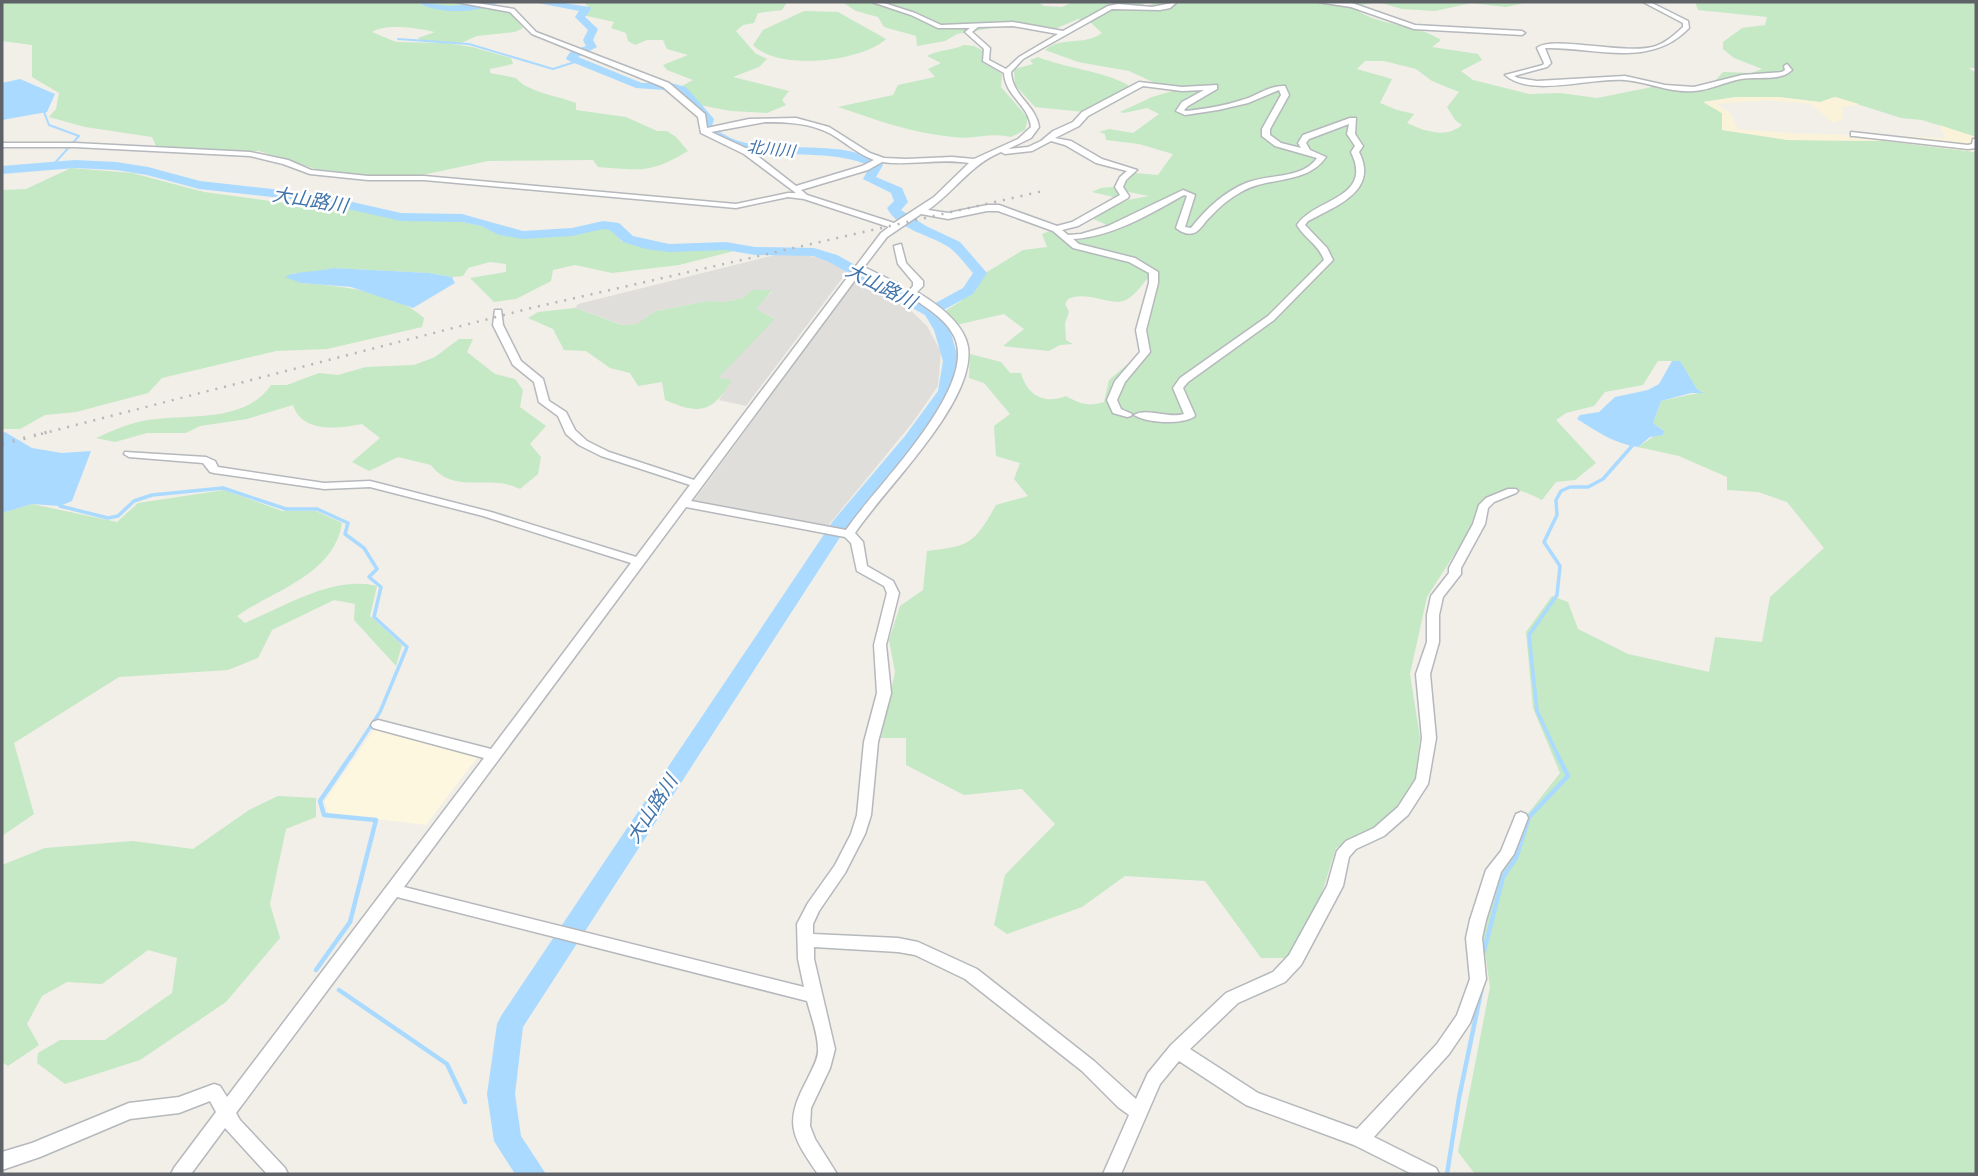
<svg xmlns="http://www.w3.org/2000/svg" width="1978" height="1176" font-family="'Fira Sans Condensed','Noto Sans JP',sans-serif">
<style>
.commercial{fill:#fef7e0}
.industrial{fill:#e0deda}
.green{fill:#c5e8c5;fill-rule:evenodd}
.sand{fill:#fbf3d9}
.water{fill:#aadaff}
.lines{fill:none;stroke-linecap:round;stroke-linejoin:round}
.stream-far2{stroke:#aadaff;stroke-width:2}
.stream-far1{stroke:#aadaff;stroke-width:3.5}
.stream{stroke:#aadaff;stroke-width:4.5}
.river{fill:#aadaff;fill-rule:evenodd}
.minor-casing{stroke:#b5b8bc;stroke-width:3}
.minor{fill:#fff;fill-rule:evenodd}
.rail-far1{stroke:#b6b7b8;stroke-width:2.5;stroke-dasharray:2 7;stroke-linecap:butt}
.rail{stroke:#b6b7b8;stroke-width:3.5;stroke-dasharray:2 9;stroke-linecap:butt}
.labels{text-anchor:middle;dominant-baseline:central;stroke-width:5;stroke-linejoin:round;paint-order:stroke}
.far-water-label{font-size:16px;font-style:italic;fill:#4174aa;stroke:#fff}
.water-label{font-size:19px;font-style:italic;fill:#4174aa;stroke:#fff}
</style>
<rect width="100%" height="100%" fill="#f1efe8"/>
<path class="commercial" d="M375 728 478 756 426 825 328 813 325 801Z"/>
<path class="industrial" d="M775 255H803L827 259 847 272 746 406 719 400 731 381 717 378 774 318 755 309 772 291 752 290 743 298 724 302 708 301 656 311 638 324 623 325 575 308 578 304Z
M858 278 902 302 927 326 941 352 938 386 913 422 827 527 693 502Z"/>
<path class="green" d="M2 2H488L478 4 508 10 523 28 515 32 477 36 461 43 421 41 418 38 435 32C419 28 385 23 372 32L396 42 446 43 472 47 511 58 513 64 490 69V73L516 78C527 92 558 96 576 103V110L626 117 657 131H667L676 137 688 151C650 174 640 170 598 167L593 160 488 161 422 175 374 176 316 169 259 151H213L156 146 152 137 85 127 49 117 56 109 59 93 32 77V45L2 41Z
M583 2H787L782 10 758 13 754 23 743 25 736 31 755 53 767 59 759 67 733 77 789 91 782 100 786 105 767 113 731 111 699 105 680 87 693 80 667 70 663 65 688 55 667 49 663 40H647L635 45 628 41 626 33 611 28 614 22 583 15 589 7Z
M842 2H1040H1038L1044 6 1062 7 1073 2H1139L1147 6 1157 2H1530L1506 7 1471 3 1435 11 1402 9 1378 2 1352 7C1380 28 1413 22 1441 40L1432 47 1478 54 1482 60 1461 71 1473 80 1529 94 1560 93 1597 98 1662 85 1692 87 1713 83 1723 72 1751 73 1762 69 1734 58 1723 49V42L1742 28 1765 25 1767 17 1698 10 1695 2H1976V68H1969L1976 73V137L1922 120 1901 118 1835 97 1820 102 1778 97H1736L1704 102 1722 113 1723 130 1788 140 1885 141 1976 152V1174H1475L1458 1152 1490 987 1483 937 1499 874 1512 857 1527 815 1560 773 1533 708 1526 632 1552 596 1568 602 1578 629 1628 654 1709 672 1715 637 1762 642 1770 597 1824 548 1787 502 1758 492 1727 490V477L1679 456 1638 447 1663 430 1653 423 1661 401 1703 392 1697 389 1679 361H1658L1643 385 1605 392 1594 406 1566 413 1556 420 1596 463 1575 480 1556 482 1542 500C1516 486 1507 487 1481 501L1468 533 1427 597 1410 674 1420 738 1415 778 1398 807 1373 828 1336 848 1320 899 1288 958H1261L1205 881 1125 876 1082 907 1007 934 994 925 1005 875 1055 824 1022 789 964 795 906 765V738H881L895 672 889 640 900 606 923 590 927 551C970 546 974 544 996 505L1028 496 1014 479 1020 463 996 456 994 426 1010 414 984 383 969 378 970 354 1001 362 1010 373H1021C1027 395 1044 405 1066 396 1080 404 1089 407 1104 402L1109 380 1144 350 1150 282 1147 279C1141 286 1134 296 1126 300 1111 307 1088 290 1068 299L1065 304 1069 312 1065 323 1066 340 1073 344 1060 345 1049 351 1003 346 1024 329 1004 314 956 325 945 311 961 301 987 272 1023 250 1047 247 1042 234 1050 231C1075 243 1081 241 1105 229V224L1091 218 1128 200 1149 196 1128 192 1118 198 1092 192 1101 188 1123 186 1134 173 1158 175 1173 154 1139 144 1106 140 1105 134 1099 132 1109 129 1133 133 1159 114 1147 108 1124 113 1120 112 1152 97 1183 88 1155 83 1129 71 1078 62 1045 50C1061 36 1084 46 1102 33L1090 22 1078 19 1055 29 1020 23 957 34 945 41 917 46 916 36 884 27 878 17 856 11ZM1365 61H1384L1416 69 1432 81 1459 92 1447 107 1455 120 1462 125C1446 139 1424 131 1407 123L1414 114 1397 110 1380 103 1392 79 1357 69Z
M804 11 838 12 886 39C861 62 778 71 753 45L763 30Z
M964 45 974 46 984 51 982 62 1002 74 1001 87 1028 118 1025 130 1011 137C989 132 974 140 953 137 912 133 876 120 838 107L893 95 898 85 935 77 928 69 941 63 927 56C940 49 951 51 964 45Z
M1038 57C1068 69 1100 70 1128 85V90L1084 112 1035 107 1015 85 1014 69 1033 64 1030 60Z
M71 168 132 173 204 192 292 204 316 201 398 219 458 221 481 226 500 235 523 238 576 234 597 227 611 229 621 241 655 250 727 249 734 251 679 265 612 273 575 265 553 270 551 281 516 299 494 302 470 278 506 272V264L490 262 468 268 463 276 452 277 429 273 333 268 314 273H293L301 283C340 286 394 291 424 318L422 327 327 349 276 351 162 378 148 393 76 412 45 415 20 429H2V190L26 189Z
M752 290H772L756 309 775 319 718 378 732 380C712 413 700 415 665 400L662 382 638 386 630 373 610 368 586 351 564 350 553 329 528 318 538 312 575 308 622 325 637 324 656 311 708 301 724 302 743 298Z
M459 339H473L467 352 495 374 515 379 523 390 520 407 546 426 530 444 541 457 538 474 520 489C513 486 505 483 498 483 473 481 448 488 431 465L398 457 369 471 352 462 380 438 362 424C338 429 302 433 293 405L247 419 200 426 186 433H147L115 442 96 438C112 431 127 424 143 421 185 413 244 425 271 385H287L319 373 338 375 366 367 414 365 435 357Z
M224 490 282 511H316L342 523C334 575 274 590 237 616L245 623C285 606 334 575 377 586L370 616 402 645 396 666 354 620 355 604 334 600 272 630 258 658 228 670 119 677 14 743 34 814 2 836V513L32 504 117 522 138 503Z
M278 796 316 798V817L286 829 270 904 280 938 226 1002 140 1060 65 1084 37 1063 38 1053 60 1040H105L172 993 177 958 148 950 102 984 67 982 42 996 27 1024 39 1045 8 1066 2 1062V865L45 848 133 841 193 849 249 810Z"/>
<path class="sand" d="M1736 97H1778L1820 102 1835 97 1859 104 1842 107 1843 119 1833 123 1811 104 1767 100 1716 104 1730 113 1738 129C1807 136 1877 135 1946 138L1939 125 1976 137V152L1885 141 1788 140 1722 130V113L1703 102Z"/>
<path class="water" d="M20 79 55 94 47 112 2 120V83Z
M333 268 429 273 452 277 455 283 413 308 351 287 301 283 285 277C293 271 319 272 333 268Z
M1672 361H1680L1697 389 1704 393H1691L1661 401 1653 423 1664 431 1663 435 1650 437 1638 447C1615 444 1596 431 1577 419L1580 415 1599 412 1615 397 1648 390 1659 384Z
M5 432 32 448 62 453 91 451 72 501 60 506 32 504 2 513V433Z"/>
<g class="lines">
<path class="stream-far2" d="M398 39 469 44 553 69 578 61
M44 112 49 125 79 136 53 165"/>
<path class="stream-far1" d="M60 506 108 518 118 516 134 501 152 495 223 488 286 509H317L348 523 345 534 364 548 377 569 369 577 381 587 374 617 407 647 380 712 351 756
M1558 756 1537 711 1529 635 1557 595 1560 566 1544 542 1557 515 1556 500 1561 491 1570 487H1588L1603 479 1632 446"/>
<path class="stream" d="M1483 955 1503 877 1516 858 1529 817 1568 776 1557 754
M316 970 350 922 376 820 324 815 320 801 352 754
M339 990 447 1064 465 1102
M1447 1174 1459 1098 1482 987"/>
<path class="river" d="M418 2 449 6 499 2C481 13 435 15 418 2Z
M533 2H557L590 7 591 9 585 17 598 29 593 40 597 47 578 57 642 83H671L686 87 714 119 712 126C745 155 794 144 834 149 851 150 866 155 881 162L883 165 876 177 902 188 908 202 901 210 926 226 960 242 987 273 973 294 938 313 950 330 959 361 954 391 917 444 846 528 523 1027 515 1094 521 1136 546 1174H515L494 1141 487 1094 497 1024 501 1016 833 521 905 436 938 391 943 361 934 330 925 315 827 261 813 256 755 255 726 250 669 252 646 249 623 242 610 230 603 229 572 236 523 239 499 235 481 226 462 222 401 221 317 202 199 189 147 175 116 170 75 168 2 174V166L75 160 116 162 148 167 200 181 317 194 401 213 462 214 523 231 572 228 603 221 619 223 633 236 669 244 726 242 755 247 814 248 837 255 930 306 963 288 973 273C966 265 958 254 950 248 930 234 899 231 887 208L894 201 891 193 863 179 870 166C817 142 748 170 702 130V119L678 91 636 88 567 60 566 58 571 51 586 46 583 40 588 30 575 17 579 11Z"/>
<defs>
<path id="minor" d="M456 2H470L514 9 536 32 669 83 705 114 707 128 749 119 796 118 829 127 870 153 884 158 906 159 952 157 974 159 1018 139 1031 127C1029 105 1005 96 1004 73L983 61 984 49 965 32 970 28H938L911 15 872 2H881L915 13 941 25 1013 22 1063 31 1108 6 1118 4 1152 7 1177 2 1170 8 1160 10 1112 9 1023 59 1011 72C1012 96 1036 105 1039 127L1031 138 1008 149 1028 147 1041 141 1053 131 1073 122 1082 112 1139 82 1182 87 1217 85V89L1188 106 1184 110 1186 111C1205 109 1224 106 1242 100 1257 96 1269 85 1285 86L1289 95 1270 129V135L1281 143 1301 148 1298 143 1303 135 1350 118H1356L1355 134 1363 146 1359 152C1379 191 1336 206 1308 221L1305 225 1327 248 1333 260 1274 320 1188 382 1183 388 1195 415 1194 417C1179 425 1147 423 1134 415 1147 407 1168 419 1184 414L1173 388 1180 378 1268 316 1324 260C1319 245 1304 238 1297 225 1315 198 1374 199 1351 152L1355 146 1347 134 1349 124 1309 139 1306 143 1310 150 1326 157C1307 185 1268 176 1241 192 1230 198 1220 206 1211 216 1206 220 1201 229 1196 232 1189 236 1181 232 1176 228L1187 196 1184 195C1150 214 1112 237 1073 239L1079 244 1135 258 1158 272V283L1146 330 1150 352 1125 382 1117 400 1121 409 1132 414 1131 416 1127 417 1113 413 1107 400 1115 381 1140 352 1136 330 1149 283V273L1129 262 1073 248 1053 231 998 211H987L948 219 921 214 887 237 864 267 897 283V287H891L861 272 691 501 846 530C874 488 980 387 954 336 944 316 923 307 907 293L913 286V282L898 264 894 246 901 244 906 263 923 281V286L917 292C937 304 964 323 968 347 976 402 885 488 855 533L863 542 867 566 893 581 899 593 886 645 891 693 878 742 871 815 865 834 845 873 819 911 813 924V934L898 938 918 942 977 969 1094 1061 1136 1099 1148 1073 1171 1045 1226 993 1273 972 1289 955 1327 886 1337 851 1346 841 1374 828 1398 807 1416 779 1422 738 1416 674 1427 642V615L1431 596 1449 573V568L1473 524 1479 505 1486 498 1508 489H1516L1518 491 1516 493 1494 502 1488 508 1485 524 1461 568V574L1443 597 1439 615V642L1430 674 1436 738 1428 784 1408 815 1384 836 1356 849 1349 857 1343 886 1301 965 1285 982 1238 1003 1190 1049 1258 1093 1357 1129 1437 1044 1457 1015 1470 979 1466 938 1470 920 1486 870 1501 851 1516 814 1521 812 1526 814 1528 818 1514 854 1501 872 1486 920 1482 938 1486 979 1470 1023 1449 1054 1374 1137 1436 1168 1439 1174H1412L1354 1145 1246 1105 1179 1061 1160 1084 1121 1174H1103L1129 1115 1118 1107 1082 1071 965 979 915 955 898 952 814 947V959L835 1049 830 1068 811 1108 810 1126 815 1139 837 1174H818C791 1135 784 1123 807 1080 811 1071 819 1059 818 1049 818 1034 811 1016 807 1001L397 897 236 1113 240 1120 285 1168 288 1174H267L225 1128 191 1174H171L174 1168 216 1112 210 1101 179 1113 130 1119 40 1157 2 1170V1152L32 1143 129 1103 179 1097 214 1084 220 1086 227 1097 484 758 373 728 371 725 373 722 378 720 491 749 631 563 483 516 370 487 324 489 214 473 210 472 203 463 129 457 124 454 125 452 206 457 215 461 218 467 324 483 370 481 491 512 636 557 690 485 601 456 579 445 566 434 558 416 539 402 534 382 513 365 493 325 495 310H501L503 325 521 361 543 379 549 401 566 412 575 430 587 441 609 452 694 480 881 233 889 227 804 199 788 197 736 208 424 180H368L310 174 283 164 250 156 75 147H2V143H75L250 152 288 160 311 170 368 176H424L736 204 788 193H796L744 154 701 133 698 117 663 87 532 34 510 12ZM1013 26 1058 34 1019 57 1006 69 989 60 990 48 972 32 978 27ZM1143 86 1182 91 1204 90 1182 102 1176 111 1185 115 1218 110 1248 103 1279 90 1281 95 1262 129V136L1275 146 1317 158C1303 179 1268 174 1246 183 1224 192 1206 209 1191 228L1185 227 1195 195 1183 190 1108 226 1081 234 1068 235 1062 230 1078 226 1128 198 1129 196 1123 187 1126 180 1137 170 1102 159 1071 141 1055 138 1079 126 1088 116ZM765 122C788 122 810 123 831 134 846 143 858 154 874 160L862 166 796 186 750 150 711 132ZM1051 141 1065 145 1096 163 1127 171 1120 177 1115 187 1120 195 1072 222 1057 226 999 205H987L948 213 928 210C954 192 971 164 1001 152L1005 154 1032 151ZM882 162C911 166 940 158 969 163L934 197 894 223 807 195 801 190 868 170ZM686 507 845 537 851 543 857 571 884 586 887 593 874 645 877 693 864 742 857 815 851 834 835 865 808 903 797 924 798 959 804 987 404 887Z
M1318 2 1352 3 1415 25 1522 31 1525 33 1522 35 1414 29 1351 7Z
M1643 2H1650L1688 21 1689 28C1650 69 1595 47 1545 48L1551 63 1547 67 1514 76 1518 78 1537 81 1625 76 1665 85 1694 87 1742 75 1782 72 1785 70 1784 66 1787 64 1792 70C1780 82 1757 76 1741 79 1725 82 1710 90 1694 91 1670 93 1648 82 1625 80 1592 77 1531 98 1505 75L1543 65 1544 63 1537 48C1552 35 1627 56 1656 46 1667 42 1674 35 1683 27V23Z
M1851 132 1968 145 1972 144 1973 139H1976V148L1968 149 1854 136H1851Z"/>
</defs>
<use href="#minor" class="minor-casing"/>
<use href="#minor" class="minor"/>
<path class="rail-far1" d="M41 434 527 309 1043 191"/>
<path class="rail" d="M2 444 48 432"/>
</g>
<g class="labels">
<g class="far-water-label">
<text transform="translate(771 149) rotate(6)">北川川</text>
</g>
<g class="water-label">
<text transform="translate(310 200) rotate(9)">大山路川</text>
<text transform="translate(881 286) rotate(27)">大山路川</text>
<text transform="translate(652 809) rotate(-57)">大山路川</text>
</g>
</g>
<rect width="1978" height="1176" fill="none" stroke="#5f6368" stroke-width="7"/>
</svg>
